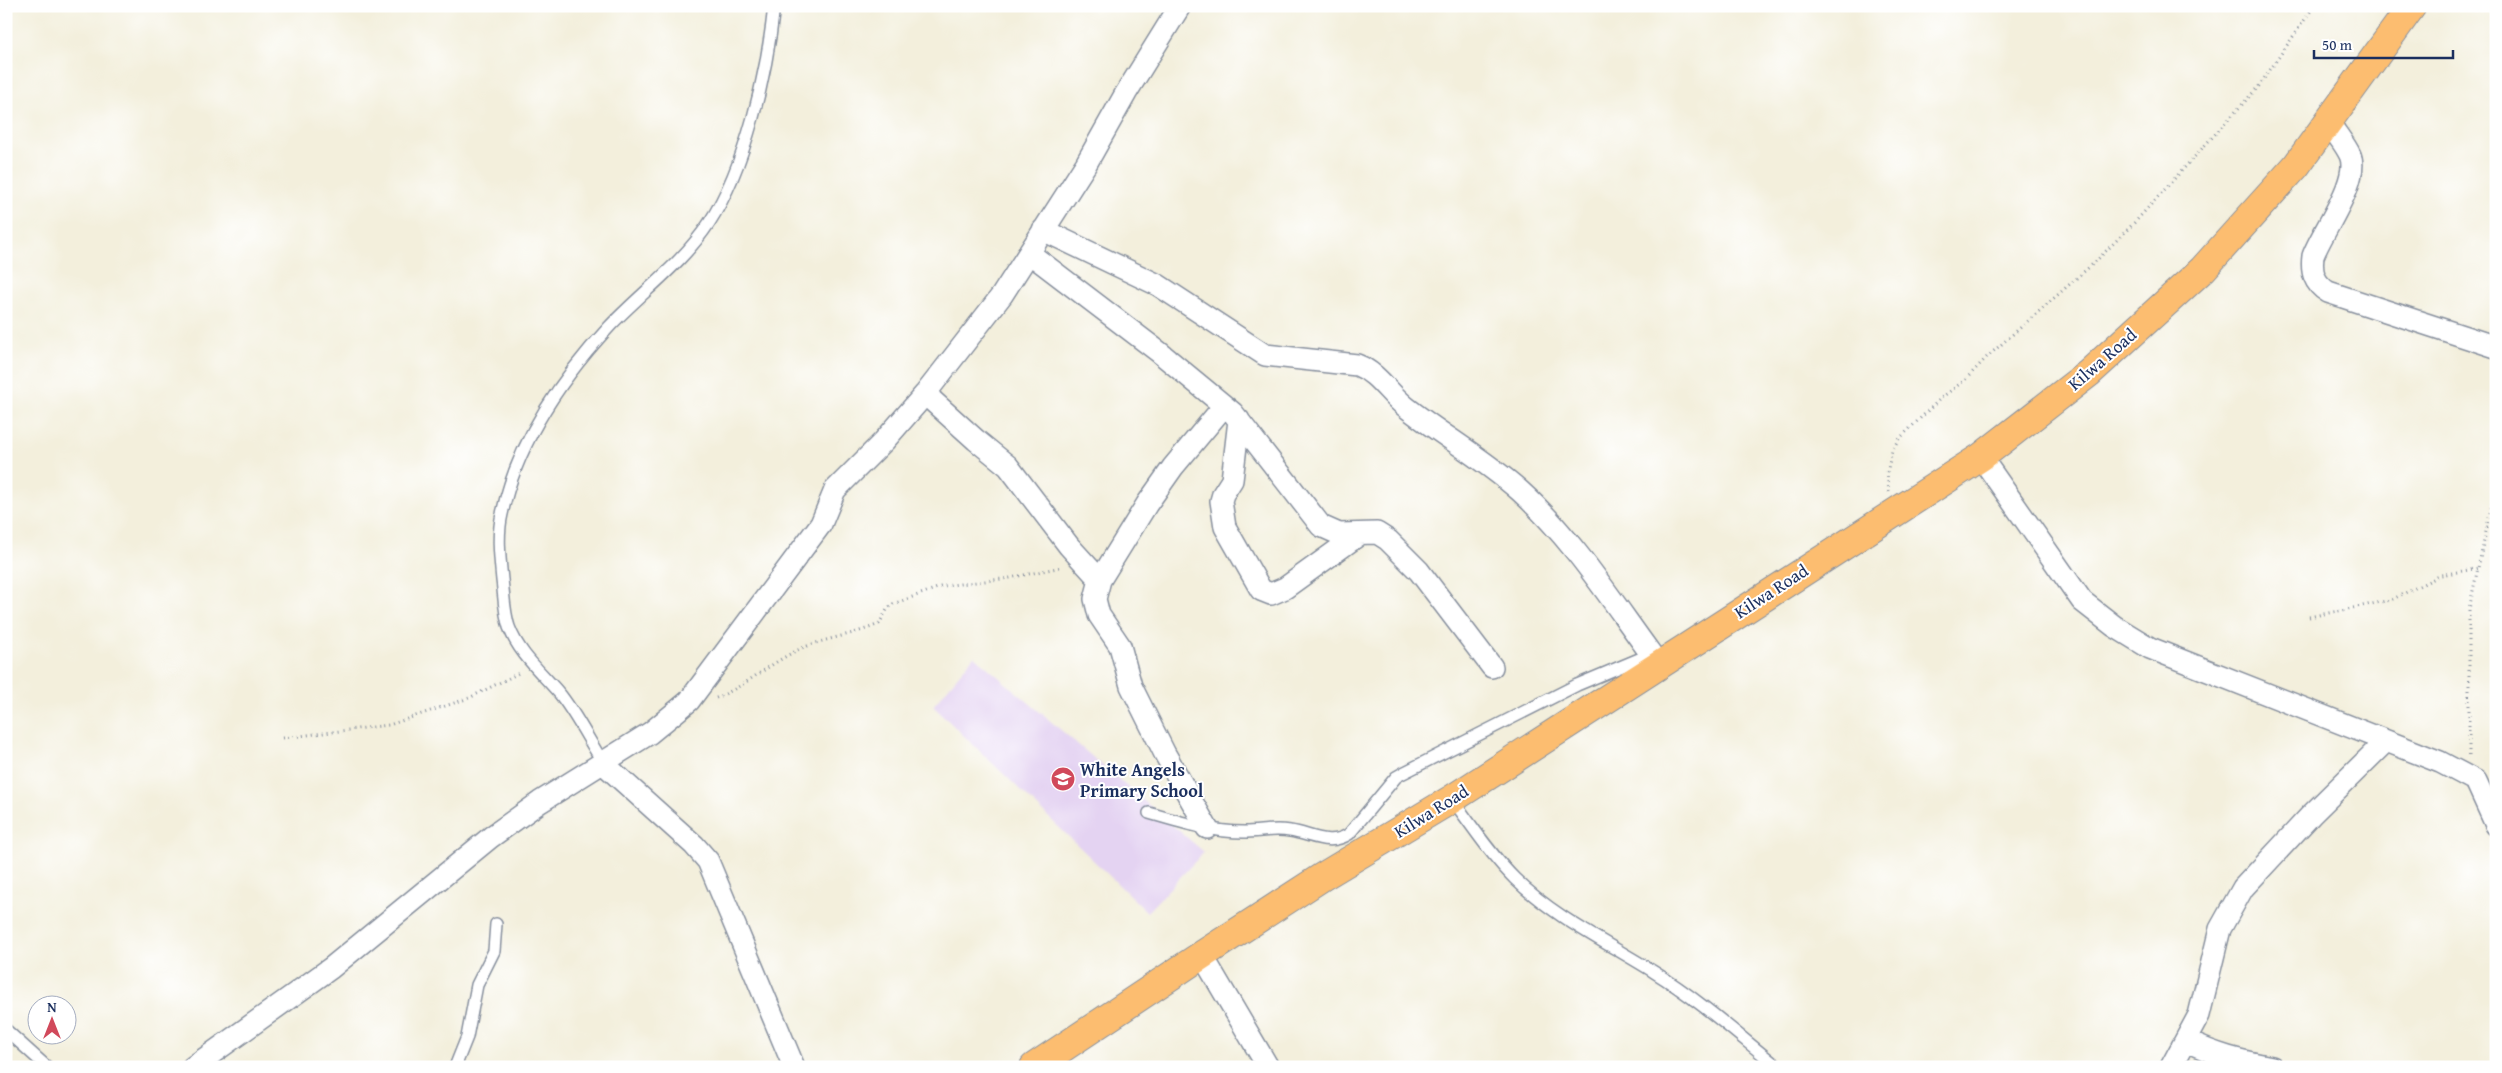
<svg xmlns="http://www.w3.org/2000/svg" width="2502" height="1073" font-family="'Gentium Book Plus',serif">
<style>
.built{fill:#e4d3f2}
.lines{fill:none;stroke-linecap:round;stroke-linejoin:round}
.service-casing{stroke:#878f9d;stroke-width:14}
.minor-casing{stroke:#878f9d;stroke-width:24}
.trunk-casing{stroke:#878f9d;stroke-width:30}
.path{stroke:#878f9d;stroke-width:3;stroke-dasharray:1 4;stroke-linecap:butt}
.service{stroke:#fff;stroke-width:11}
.minor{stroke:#fff;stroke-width:21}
.trunk{stroke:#fcbd6f;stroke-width:28}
.labels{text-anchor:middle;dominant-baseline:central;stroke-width:4;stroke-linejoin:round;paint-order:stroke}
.street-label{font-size:18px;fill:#1b2f5e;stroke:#fff}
.poi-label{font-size:18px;font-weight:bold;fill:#1b2f5e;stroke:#fff;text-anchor:start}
</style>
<rect width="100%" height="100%" fill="#fff"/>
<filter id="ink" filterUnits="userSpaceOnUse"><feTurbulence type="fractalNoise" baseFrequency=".02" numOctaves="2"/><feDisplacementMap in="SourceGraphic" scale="10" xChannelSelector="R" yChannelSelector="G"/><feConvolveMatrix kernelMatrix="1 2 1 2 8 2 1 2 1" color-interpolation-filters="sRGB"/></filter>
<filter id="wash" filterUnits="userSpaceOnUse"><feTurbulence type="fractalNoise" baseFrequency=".0096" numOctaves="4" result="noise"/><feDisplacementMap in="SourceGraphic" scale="20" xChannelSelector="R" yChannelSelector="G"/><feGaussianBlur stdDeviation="1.12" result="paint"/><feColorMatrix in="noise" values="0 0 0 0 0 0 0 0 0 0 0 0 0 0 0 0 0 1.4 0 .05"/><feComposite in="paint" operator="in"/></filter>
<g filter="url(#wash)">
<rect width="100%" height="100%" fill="#f3efdc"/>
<path class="built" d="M974 656 1204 852 1147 912 933 706Z"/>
</g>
<g filter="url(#ink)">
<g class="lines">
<defs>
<path id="service" d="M604 764C589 741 576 714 559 693 541 672 519 654 509 627 504 612 504 595 502 580 500 559 497 535 502 514 517 443 560 380 609 327 642 292 682 264 709 223 746 166 767 73 774 6
M1452 799C1472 826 1491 855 1515 879 1555 918 1608 943 1654 972 1698 999 1737 1034 1778 1067
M1149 813C1180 822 1212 832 1244 832 1260 832 1274 828 1290 831 1311 834 1329 847 1349 834L1396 777 1403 773 1577 685 1651 654
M6 1030 47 1067
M455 1067 467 1037 477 985 494 951 496 924"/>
<path id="minor" d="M2329 122C2335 133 2345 144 2350 155 2361 180 2322 231 2313 256 2311 272 2314 283 2328 292L2496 347
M1043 230 1158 285 1265 355 1357 365C1378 373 1389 394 1406 407 1443 436 1484 459 1520 491 1571 537 1610 598 1651 654L1657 666
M1029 253 1159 352 1233 413 1321 526 1339 534 1377 533 1388 540 1419 571 1492 667
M925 394 976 440 1008 466 1069 546 1100 580
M1239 420 1232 480 1223 494 1221 501 1225 527 1261 590 1271 594 1285 588 1360 534
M1981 457 2082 601 2114 626 2150 648 2440 762 2476 781 2496 825
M604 764 694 845 708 861 794 1067
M1207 828 1165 754 1131 686 1120 646 1099 615 1095 599 1100 580 1147 504 1173 467 1224 406
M1202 955 1268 1067
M2187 1041C2215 1055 2241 1061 2272 1067
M193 1067 331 968 491 837 540 802 650 733 689 701 821 524 835 490 884 441 925 394 1002 295 1086 164 1126 93 1180 6
M2171 1067 2199 1015 2220 929 2243 888 2311 815 2385 742"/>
<path id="trunk" d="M1034 1067 1202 955 1322 877 1452 799 1981 457 2089 373 2203 269 2296 166 2412 6"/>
</defs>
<use href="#service" class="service-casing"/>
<use href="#minor" class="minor-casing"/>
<use href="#trunk" class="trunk-casing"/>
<path class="path" d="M1889 492 1887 473 1892 451 1898 440 1941 398 1965 380 1987 357 2095 262 2135 222 2259 86 2314 6
M2487 527 2496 522
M2309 617 2391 600 2441 575 2479 568
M716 698C746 686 771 662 802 648 826 638 854 635 879 624L888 608 893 604 943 586 1010 578 1061 567
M283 738 389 725 469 698 521 672
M2469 756V609L2496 486"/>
<use href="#service" class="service"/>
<use href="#minor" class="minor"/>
<use href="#trunk" class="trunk"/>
</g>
</g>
<defs>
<symbol id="school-disc" viewBox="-11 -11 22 22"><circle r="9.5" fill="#d1495b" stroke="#fff"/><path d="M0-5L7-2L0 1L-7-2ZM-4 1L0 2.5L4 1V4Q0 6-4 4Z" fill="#fff"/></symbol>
</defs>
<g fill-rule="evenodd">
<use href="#school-disc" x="1049" y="765" width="28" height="28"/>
</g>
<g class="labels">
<g class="street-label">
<text transform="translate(2102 359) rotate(-41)">Kilwa Road</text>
<text transform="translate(1771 591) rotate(-33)">Kilwa Road</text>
<text transform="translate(1431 811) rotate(-32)">Kilwa Road</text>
</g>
<g class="poi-label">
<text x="1080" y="769">White Angels<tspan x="1080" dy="21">Primary School</tspan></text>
</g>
</g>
<rect width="2502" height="1073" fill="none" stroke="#fff" stroke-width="25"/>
<g transform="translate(52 1020)"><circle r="24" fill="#ffffff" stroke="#a4acbf"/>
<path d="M0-4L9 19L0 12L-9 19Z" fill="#d1495b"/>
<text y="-8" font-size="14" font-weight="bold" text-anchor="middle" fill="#1b2f5e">N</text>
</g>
<path d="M2314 50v8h139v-8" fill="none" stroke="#1b2f5e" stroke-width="2.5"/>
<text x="2322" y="50" font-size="15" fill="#1b2f5e" stroke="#ffffff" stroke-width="4" paint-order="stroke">50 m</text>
</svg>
